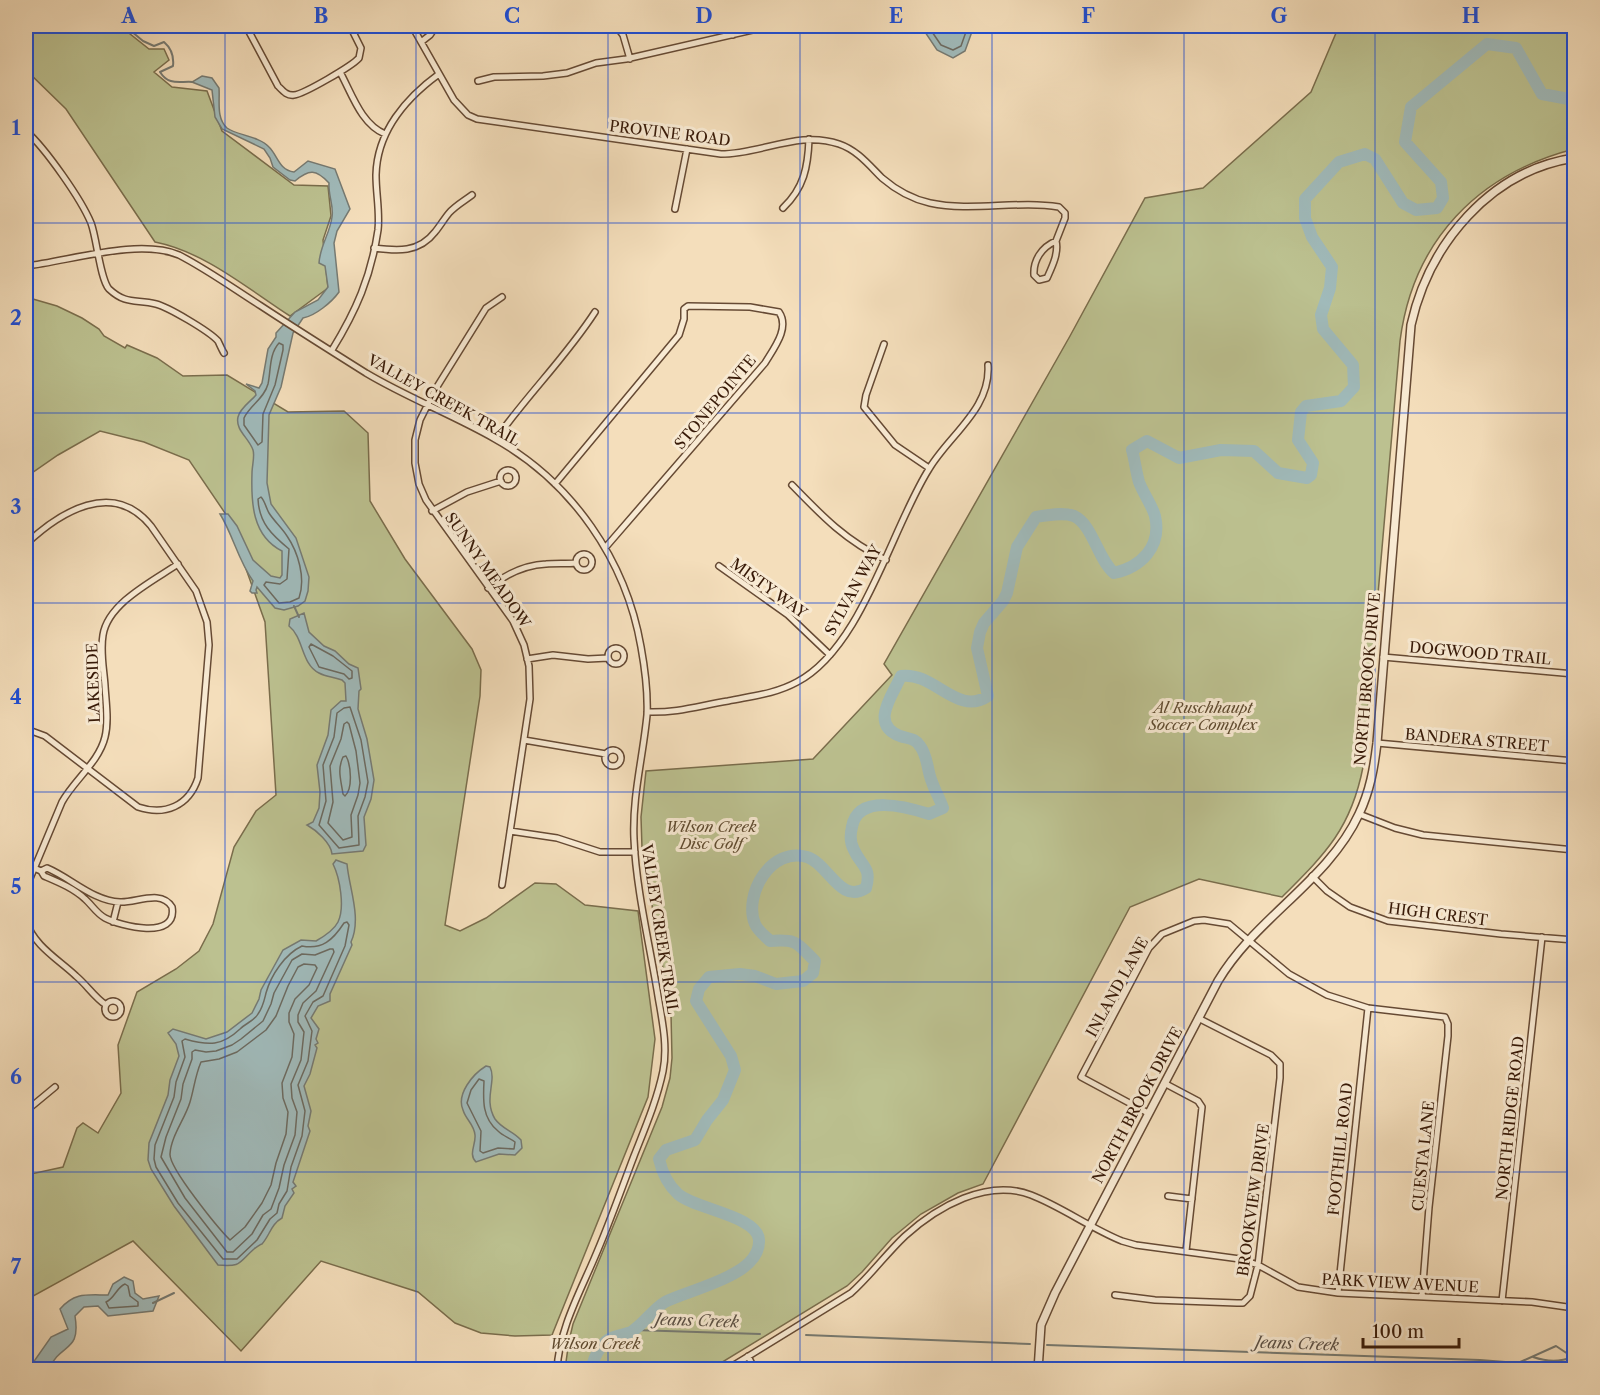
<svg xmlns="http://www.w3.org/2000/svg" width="1600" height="1395" font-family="'Libre Caslon Text',serif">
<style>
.green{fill:#bcc190;stroke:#7a6d4c;stroke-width:1.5}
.water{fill:#a0baba;stroke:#767a72;stroke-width:1.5}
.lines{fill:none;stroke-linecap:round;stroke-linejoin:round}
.shore{stroke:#6c6a60;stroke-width:1.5}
.stream{stroke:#767a72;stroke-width:2}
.river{stroke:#a0baba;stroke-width:12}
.minor-casing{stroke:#664a34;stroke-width:8}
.tertiary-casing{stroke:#664a34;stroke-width:10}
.minor{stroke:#f8ead3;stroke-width:5}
.tertiary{stroke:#f8ead3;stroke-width:7}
.grid{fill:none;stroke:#1d4ed8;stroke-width:1.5;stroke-opacity:0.55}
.labels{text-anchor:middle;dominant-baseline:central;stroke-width:6;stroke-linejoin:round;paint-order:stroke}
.street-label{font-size:15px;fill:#371907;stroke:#f8ead3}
.park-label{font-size:15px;font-style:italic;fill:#5f4b30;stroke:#f8ead3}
.water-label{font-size:16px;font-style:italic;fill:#5c5146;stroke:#f8ead3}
.neatline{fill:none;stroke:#1d4ed8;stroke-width:2}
.grid-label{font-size:20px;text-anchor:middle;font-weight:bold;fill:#1d4ed8}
</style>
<rect width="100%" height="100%" fill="#f4debb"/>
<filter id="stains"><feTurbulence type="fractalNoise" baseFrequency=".00333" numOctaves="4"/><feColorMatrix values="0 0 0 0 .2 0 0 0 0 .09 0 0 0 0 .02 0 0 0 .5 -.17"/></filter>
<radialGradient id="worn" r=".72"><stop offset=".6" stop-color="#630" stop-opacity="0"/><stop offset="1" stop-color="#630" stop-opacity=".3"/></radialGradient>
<path class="green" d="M26 26H120L149 49H164L169 60 154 72 172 87 207 91 222 131 294 185 328 186 331 216 323 240 328 288 290 316C248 289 205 252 155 242L66 109 29 73 26 77 27 68 26 67Z
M1339 26H1574V149C1478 174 1413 240 1400 341L1363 767C1351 829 1325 854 1282 897L1199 879 1130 907 983 1184 958 1193 921 1214 892 1238 862 1272 847 1286 711 1369H565L569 1341 573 1324 662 1107 670 1078 672 1058 671 1014 642 848 641 817 646 771 813 759 892 675 884 664 1070 336 1145 198 1203 188 1311 92Z
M26 297 57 306 82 318 99 329 104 336 125 348 127 345 157 358 183 376 227 375 288 412 344 411 368 433 370 501 405 559 472 649 481 670 480 696 445 925 460 931 486 918 535 883 556 884 585 905 638 911 655 1039 648 1097 552 1335 515 1336 481 1333 455 1323 418 1292 321 1261 241 1351 133 1241 26 1300V1175L63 1167 77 1128 83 1123 98 1133 121 1093 118 1045 137 992 176 969 199 951 213 924 234 847 256 811 276 795 265 622 227 516 189 460 144 442 100 431 58 455 26 477Z"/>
<path class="water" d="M921 26H974L965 51 953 58 937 50Z
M202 76 212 78 219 88C220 101 216 118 227 128 236 135 259 136 269 147 278 156 279 170 294 172L308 161 335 169 350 209 337 231 334 243 339 292C332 302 315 316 303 318L293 333 281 387 269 415 267 483 271 504 296 538 309 577 308 591 305 601 298 606 284 610 275 608 257 587 256 590 257 593H252L250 591 253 581C238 560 233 535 220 514H228L237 526 253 560 271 576 280 578 282 575V551C252 536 251 502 252 473 252 466 255 456 253 450 249 438 235 430 238 417 240 408 250 402 256 395L255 391 246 384 259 388 262 383 268 349 276 337V333L295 312 318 300 328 287 325 266 319 263C320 246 330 233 332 217 334 206 328 195 329 183 316 169 309 169 295 181L290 180 273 167 270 158 264 149 222 129 215 117 212 90 192 82Z
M304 613 309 632 324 646 335 651 349 664 358 668 361 689 359 691 358 709 367 739 374 780 371 799 364 817 366 845 363 851 332 854C331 843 316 830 307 825L313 822 319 808 320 792 317 765 328 735 331 710 341 701H346L345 683 342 680C334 677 326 677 319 673 301 664 304 638 289 626L290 619Z
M336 860 347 864C349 888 362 918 351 942L352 945 330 994V1001L318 1006 311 1018 319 1029 316 1039 318 1043 315 1045 317 1048 310 1074 304 1086 311 1111 308 1126 310 1131 293 1182 296 1186 292 1189 294 1193 285 1206 282 1218C271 1224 270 1235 262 1244 261 1244 255 1248 254 1249 238 1263 242 1267 218 1265L174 1206 151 1169 148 1160 149 1143 168 1095 170 1080 179 1056 176 1044 168 1033 173 1029 206 1039 227 1032 252 1013 259 999 261 990 283 950 301 940 316 941C323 937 334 930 338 922 345 908 340 878 333 864Z
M486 1066 490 1067C497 1081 483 1099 495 1119 502 1129 513 1131 521 1140L522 1148 515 1155 499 1154 476 1162C468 1154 476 1145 475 1135 474 1124 466 1120 463 1110 456 1094 473 1074 486 1066Z
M124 1277 133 1281 135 1293 143 1299 159 1296 153 1311 108 1316 98 1306 84 1307 75 1316C81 1353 61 1342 49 1369H26V1367L35 1360 51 1337 68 1329 60 1309C75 1292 87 1295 108 1295L113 1284Z"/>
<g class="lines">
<path class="shore" d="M928 26 941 45 953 50 961 46 968 26
M279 343 283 345V350L275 385 263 414 262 442 258 445 244 425V418C250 405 264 399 268 384 271 370 269 354 279 343Z
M261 497C265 501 266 508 269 513 274 521 282 528 287 536 298 552 306 578 299 598L290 602 279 603 264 585 266 582 280 584 287 579 289 549C272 535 259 523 258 499Z
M311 644 333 656 352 671V678L349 679 344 674 319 667 309 647Z
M350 707 361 740 368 782 365 797 358 816 359 845 339 848 319 825 326 801 323 765 334 737 337 713 344 708Z
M347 722 349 724 356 751 360 783 358 795 351 815 352 837 343 840 328 823 333 802 330 766 341 739 344 724Z
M346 756C351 765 353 789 345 796L343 794C341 780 337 770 343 757Z
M344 923 347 922 349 925 345 946 323 996 313 1002 305 1016 312 1031 308 1061 298 1085 305 1111 302 1136 291 1167 287 1191 279 1204 277 1213 270 1219 257 1240 237 1259H223L178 1203 156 1167 154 1159 155 1145 174 1097 176 1082 185 1057 182 1041 185 1039C209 1046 222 1046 240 1029 246 1023 254 1021 258 1014 263 1007 264 1001 266 993 271 975 285 954 302 946 322 950 333 940 344 923Z
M330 949H333L334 952 316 991 303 1003 298 1015V1022L304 1032 301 1060 291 1084 292 1098 297 1112 295 1135 284 1165 279 1188 271 1209 263 1215 252 1234 233 1252H227L185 1198 161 1157 166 1137 181 1099 183 1084 192 1059V1052L195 1050 206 1052 216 1051 232 1045 241 1039 263 1021 271 1004 274 993 292 960 302 954 315 955Z
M304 964 315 965 317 968 309 985 295 999 289 1013V1022L294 1034 292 1057 282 1083 283 1098 288 1112 286 1134 276 1163 271 1185 262 1203 245 1227 230 1240C218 1228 169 1168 170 1154 171 1136 185 1119 190 1102 194 1089 195 1076 201 1062L219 1059 237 1052 266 1030 276 1016 288 986 298 967Z
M479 1079 484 1081C483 1100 482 1118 498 1131 503 1136 510 1138 515 1142L514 1149 498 1148 483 1153 480 1151 481 1131 467 1103 471 1090Z
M125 1284 128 1286 130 1296 138 1302V1306L109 1308 106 1302C115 1298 116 1288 125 1284Z"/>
<path class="stream" d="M125 26 143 41 154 46 164 42C171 48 174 57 173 66L160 72C169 86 179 81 193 82
M294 606 299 617
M153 1303 174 1293
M634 1330 760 1334
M806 1335 1030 1344
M1047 1345 1480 1360 1518 1363 1556 1346 1574 1358
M1533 1357C1548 1362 1559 1362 1574 1357"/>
<path class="river" d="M592 1370C592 1360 600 1345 609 1339 615 1335 624 1335 631 1332 644 1324 652 1310 665 1302 690 1289 761 1276 759 1240 758 1216 695 1209 678 1194 668 1185 662 1172 659 1159L666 1150 695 1140 707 1120 723 1100 735 1070 731 1056 696 1001 699 989 709 977 740 974 755 976 776 984 803 981 813 973 815 961C796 943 799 939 770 941 765 936 758 931 755 924 743 895 771 846 807 857 828 863 840 905 866 888 872 867 861 866 854 850 850 843 850 835 852 827 858 793 907 807 929 814L943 808C940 799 935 791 932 782 927 771 928 756 920 746 915 738 909 739 900 736 869 724 893 695 901 676 934 671 957 717 988 696L977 648 980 632 984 623 1003 601 1007 593 1017 547 1036 517C1047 515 1063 512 1074 516 1093 525 1097 558 1114 573 1141 567 1162 547 1155 516 1152 505 1143 493 1139 482 1136 472 1135 461 1132 450L1147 441 1179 458 1221 450 1254 451 1278 473 1307 478 1311 475 1313 463 1298 440 1301 412 1306 406 1341 401 1354 387 1353 365 1323 329 1321 315 1330 288 1332 267 1312 237 1305 218V199L1339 162 1365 154 1375 159 1403 203 1416 210 1437 208 1443 198 1441 182 1405 142 1411 107 1487 44 1516 48 1542 94 1574 100"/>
<defs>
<path id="minor" d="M246 26 278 86C283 91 287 96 294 95 304 94 352 66 359 58L361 48 350 26
M412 26 454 100 468 115 477 119 721 154C762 154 799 130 839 144 857 150 869 165 882 178 896 190 912 199 930 203 972 212 1017 200 1059 207L1065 213V218L1056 241
M616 26 623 35 630 59
M730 26 733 35
M421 42 430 35 436 26
M340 72C352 94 361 124 385 134
M478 81 494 77 543 76 567 73 596 63 626 59 770 26
M26 131C46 149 81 199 91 223 97 239 100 279 109 289 126 305 136 299 156 304 168 307 209 331 218 341 220 345 222 350 224 353
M783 208C804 188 808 167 809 139
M675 209 687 149
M1056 241C1059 253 1052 267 1047 278L1039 280 1034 275C1033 260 1042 247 1056 241Z
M374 248C397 251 419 253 435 232 440 226 444 219 449 213 455 206 464 201 472 195
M26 266C70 261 138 238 179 255 208 270 234 289 261 306 296 329 331 351 366 373 408 398 453 415 495 439 572 482 626 560 641 647 645 669 648 693 647 715 643 757 632 797 634 839 636 889 650 946 658 996 662 1020 668 1046 663 1071 657 1100 645 1128 634 1156 621 1190 609 1225 594 1259 579 1294 559 1330 557 1370
M502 297 486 308 435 390 420 420 415 440V463L419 484 426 500 513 621 524 645 529 666 530 699 502 885
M884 344 866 395 864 407 895 445 929 468
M332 350C356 311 371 277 378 230 380 212 376 194 376 175 377 132 406 98 439 74
M496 439C527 395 566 357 595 312
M500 478a8 8 0 1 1 16 0a8 8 0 1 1-16 0Z
M555 484 679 335 684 319V309L688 306 750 307 779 312C790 328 774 348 765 363L605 548
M792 485C822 516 846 541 886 560
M432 511 467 492 501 481
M26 544C60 512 113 479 151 526L196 591 207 622 209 645 198 778C189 806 165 816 138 807L45 736 26 729
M576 562a8 8 0 1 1 16 0a8 8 0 1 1-16 0Z
M719 566 788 615 830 655
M488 588C506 574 524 565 546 564 556 563 566 564 576 563
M608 656a8 8 0 1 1 16 0a8 8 0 1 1-16 0Z
M1383 657 1574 674
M527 659 553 655 588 659 608 658
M647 712C678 713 698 706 728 701 752 696 775 694 797 682 862 648 891 529 929 469 949 435 991 409 988 365
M524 740 606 754
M1377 743 1574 761
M605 758a8 8 0 1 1 16 0a8 8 0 1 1-16 0Z
M1359 814 1395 828 1423 835 1574 850
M510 831 557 838 600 852H635
M34 868 41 871 44 876C58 882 73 888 85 899 92 905 96 913 105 918 120 926 178 941 172 907 161 889 136 903 120 902 93 901 71 878 47 868L41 871
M1312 876 1327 891 1350 907 1388 921 1501 934 1574 940
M26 888 62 802C74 780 99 762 105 737 109 721 106 703 105 686 104 670 100 652 103 635 108 603 153 581 178 564
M26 921C34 946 58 959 76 976 87 985 94 997 106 1005
M113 922 118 902
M105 1009a8 8 0 1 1 16 0a8 8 0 1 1-16 0Z
M1164 1083 1198 1101 1202 1107 1186 1251
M26 1111 55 1087
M1148 1113 1081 1077 1149 948 1162 934 1194 921 1204 920 1229 924 1289 974 1327 995 1368 1008 1445 1017 1448 1024V1036L1429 1207 1422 1296
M1168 1196 1192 1199
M1338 1293 1368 1008
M1115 1295 1155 1300 1237 1303H1243L1250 1296 1258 1265 1280 1078V1064L1271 1055 1198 1018
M1502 1301 1542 937
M748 1356 755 1370
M726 1370 851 1293C871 1275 886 1254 905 1236 937 1207 987 1178 1031 1195 1062 1207 1090 1228 1122 1241L1136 1245 1240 1259 1258 1265 1298 1287 1338 1293 1532 1302 1574 1308"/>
<path id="tertiary" d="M1038 1370 1041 1325 1055 1293 1218 981C1255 918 1328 881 1359 814 1370 791 1374 768 1377 743L1411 325C1429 244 1490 171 1574 158"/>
</defs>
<use href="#minor" class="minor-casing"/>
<use href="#tertiary" class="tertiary-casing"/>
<use href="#minor" class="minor"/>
<use href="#tertiary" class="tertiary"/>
</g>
<path class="grid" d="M225 26V1370M416 26V1370M608 26V1370M800 26V1370M992 26V1370M1184 26V1370M1375 26V1370M26 223H1574M26 413H1574M26 603H1574M26 792H1574M26 982H1574M26 1172H1574"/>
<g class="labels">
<g class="street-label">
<text transform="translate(670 133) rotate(7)">PROVINE ROAD</text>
<text transform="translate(444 400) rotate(29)">VALLEY CREEK TRAIL</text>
<text transform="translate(715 402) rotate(-50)">STONEPOINTE</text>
<text transform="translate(488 570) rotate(55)">SUNNY MEADOW</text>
<text transform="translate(769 588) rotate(36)">MISTY WAY</text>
<text transform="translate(853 590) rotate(-61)">SYLVAN WAY</text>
<text transform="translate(1480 653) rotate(5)">DOGWOOD TRAIL</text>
<text transform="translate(1367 679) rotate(-85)">NORTH BROOK DRIVE</text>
<text transform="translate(93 683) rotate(-92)">LAKESIDE</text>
<text transform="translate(1477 740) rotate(5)">BANDERA STREET</text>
<text transform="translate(1438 914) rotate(7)">HIGH CREST</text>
<text transform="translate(660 929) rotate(81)">VALLEY CREEK TRAIL</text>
<text transform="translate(1117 987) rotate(-61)">INLAND LANE</text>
<text transform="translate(1137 1105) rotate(-62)">NORTH BROOK DRIVE</text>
<text transform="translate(1510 1118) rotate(-84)">NORTH RIDGE ROAD</text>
<text transform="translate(1340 1149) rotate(-84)">FOOTHILL ROAD</text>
<text transform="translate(1423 1156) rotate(-84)">CUESTA LANE</text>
<text transform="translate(1253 1200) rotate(-82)">BROOKVIEW DRIVE</text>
<text transform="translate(1400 1283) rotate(3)">PARK VIEW AVENUE</text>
</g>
<g class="park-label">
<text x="1203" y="707">Al Ruschhaupt<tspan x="1203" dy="17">Soccer Complex</tspan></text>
<text x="711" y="826">Wilson Creek<tspan x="711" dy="17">Disc Golf</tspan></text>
<text x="595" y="1343">Wilson Creek</text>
</g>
<g class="water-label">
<text transform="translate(697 1320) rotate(2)">Jeans Creek</text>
<text transform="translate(1297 1343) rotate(2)">Jeans Creek</text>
</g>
</g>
<rect width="1600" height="1395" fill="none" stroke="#f4debb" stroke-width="66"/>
<path d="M1363 1338v9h96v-9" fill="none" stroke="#371907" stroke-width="3"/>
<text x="1372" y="1338" font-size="18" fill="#371907" stroke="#f8ead3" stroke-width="4.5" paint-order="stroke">100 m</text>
<rect x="33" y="33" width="1534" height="1329" class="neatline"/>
<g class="grid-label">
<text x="129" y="23">A</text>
<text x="321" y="23">B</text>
<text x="512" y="23">C</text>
<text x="704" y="23">D</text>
<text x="896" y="23">E</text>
<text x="1088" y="23">F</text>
<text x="1279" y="23">G</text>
<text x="1471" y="23">H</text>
<text x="16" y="135">1</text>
<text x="16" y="325">2</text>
<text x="16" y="514">3</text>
<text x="16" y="704">4</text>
<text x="16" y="894">5</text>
<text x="16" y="1084">6</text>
<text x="16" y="1274">7</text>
</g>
<rect width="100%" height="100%" filter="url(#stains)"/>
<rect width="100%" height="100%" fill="url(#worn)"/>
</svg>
